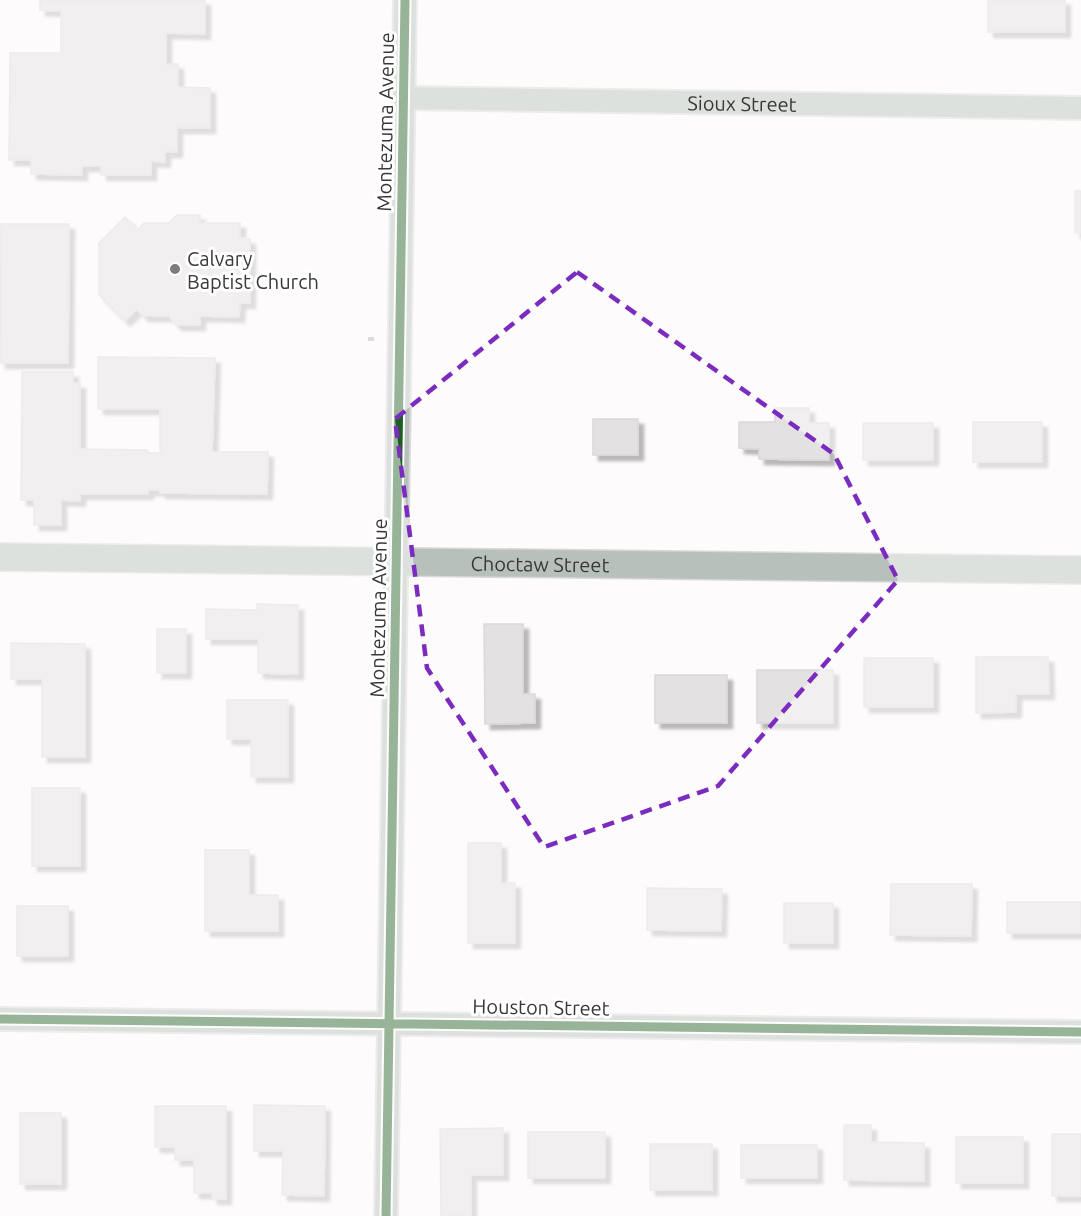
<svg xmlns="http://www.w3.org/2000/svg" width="1081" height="1216" font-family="Ubuntu,sans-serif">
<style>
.building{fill:#e3e1e2;stroke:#dbd8da;stroke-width:1.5;filter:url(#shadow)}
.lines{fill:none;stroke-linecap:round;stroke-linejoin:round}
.minor-casing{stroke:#dad8d9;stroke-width:26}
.tertiary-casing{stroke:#dad8d9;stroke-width:30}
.path{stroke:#b6bab7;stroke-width:4;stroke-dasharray:6 3;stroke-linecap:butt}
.minor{stroke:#b7c0bb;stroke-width:22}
.tertiary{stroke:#b7c0bb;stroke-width:27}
.cycleway-casing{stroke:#fff;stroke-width:13}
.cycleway{stroke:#1b5e20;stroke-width:9}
.marked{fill:none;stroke:#7b2cbf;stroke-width:4.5;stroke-dasharray:12 8;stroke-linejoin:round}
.poi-dot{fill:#7e7c7d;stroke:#fff;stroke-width:2}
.labels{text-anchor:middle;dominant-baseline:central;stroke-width:6;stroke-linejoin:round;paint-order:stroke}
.street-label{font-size:20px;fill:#3a3739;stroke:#fff}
.poi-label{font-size:20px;fill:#3a3739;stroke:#fff;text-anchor:start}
</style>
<defs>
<filter id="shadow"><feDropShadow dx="5.5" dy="5.5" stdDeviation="1.5" flood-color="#0004"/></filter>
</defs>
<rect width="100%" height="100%" fill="#fdfbfc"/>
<path class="building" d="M40 0H205V34L166 33V64H178V87L210 88V128H177V152H165V162L151 161V175H101V166H82V175L31 174V160H9L10 53H61V11L40 10Z
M988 0H1065V32H988Z
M1075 191H1081V233H1075Z
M177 215H200V223H240V238L250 239V303H240L239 317 200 316V325H176L169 316H143L137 309 125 321 99 295V243L125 217 138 230 144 223H169Z
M1 224H69L68 363H0Z
M98 357 215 358 212 452H268L267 494 160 493V490H148V494H80V501L61 500V525H34V500H21L22 372H73V383H80V449L148 450V453H160V409H98Z
M775 408H809V423H829V460L759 459V449L739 448V422H775Z
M593 419H638V455H593Z
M973 422H1042V462H973Z
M863 423H933V460H863Z
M257 604 298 605V674L258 673V639H206V609L256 610Z
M484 624H523V694H535V723L485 724Z
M157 629H186V673H157Z
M11 643 85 644V757H42V679H11Z
M976 657H1048L1049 694H1016V712L976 713Z
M864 658H933V707H864Z
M757 670H833V723H757Z
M655 675H727V723H655Z
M227 700H288V777H251V739H227Z
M32 788H80V866H32Z
M468 843H501V883H515V943H468Z
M205 850H249V895H278V931H205Z
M891 884H972L971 936 890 935Z
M647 888 722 889 721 931 647 930Z
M1007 902H1081V933H1007Z
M784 903H833V943H784Z
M17 906H68V956H17Z
M254 1105 325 1106 324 1196 282 1195 283 1151H254Z
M155 1106H226V1199H212V1193H194V1160H175V1147H155Z
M20 1113H61V1184H20Z
M844 1125H871V1142L924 1143V1181L844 1180Z
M503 1128V1175H471V1216H441L440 1129Z
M528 1132H605V1178H528Z
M1052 1134H1081V1196H1052Z
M956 1137H1023V1183H956Z
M650 1144H712V1190H650Z
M741 1145H817V1178H741Z"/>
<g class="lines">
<defs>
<g id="minor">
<path id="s1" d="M403 98 1081 108"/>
<path d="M0 1019 1081 1032"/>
<path d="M386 1216 405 0"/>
</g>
<g id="tertiary">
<path id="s2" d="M0 557 1081 570"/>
</g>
</defs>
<use href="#minor" class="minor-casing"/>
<use href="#tertiary" class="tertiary-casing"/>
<path class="path" d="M368 339H377"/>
<use href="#minor" class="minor"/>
<use href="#tertiary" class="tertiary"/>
<defs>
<path id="cycleway" d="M0 1019 1081 1032
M386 1216 405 0"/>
</defs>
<use href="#cycleway" class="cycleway-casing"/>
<use href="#cycleway" class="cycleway"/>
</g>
<path d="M0 0H1081V1216H0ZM577 272 834 454 898 580 718 786 544 847 427 668 395 419Z" fill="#fdfbfc" fill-opacity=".55" fill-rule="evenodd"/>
<path class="marked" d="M577 272 834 454 898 580 718 786 544 847 427 668 395 419Z"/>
<circle class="poi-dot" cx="175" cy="269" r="6"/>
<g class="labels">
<g class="street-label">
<text stroke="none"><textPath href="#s1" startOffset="339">Sioux Street</textPath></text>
<text transform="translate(385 122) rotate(-89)">Montezuma Avenue</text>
<text stroke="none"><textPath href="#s2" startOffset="540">Choctaw Street</textPath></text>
<text transform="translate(378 608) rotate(-89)">Montezuma Avenue</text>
<text transform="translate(541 1007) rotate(1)">Houston Street</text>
</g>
<g class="poi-label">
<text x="187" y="258">Calvary<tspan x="187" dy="23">Baptist Church</tspan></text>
</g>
</g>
</svg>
